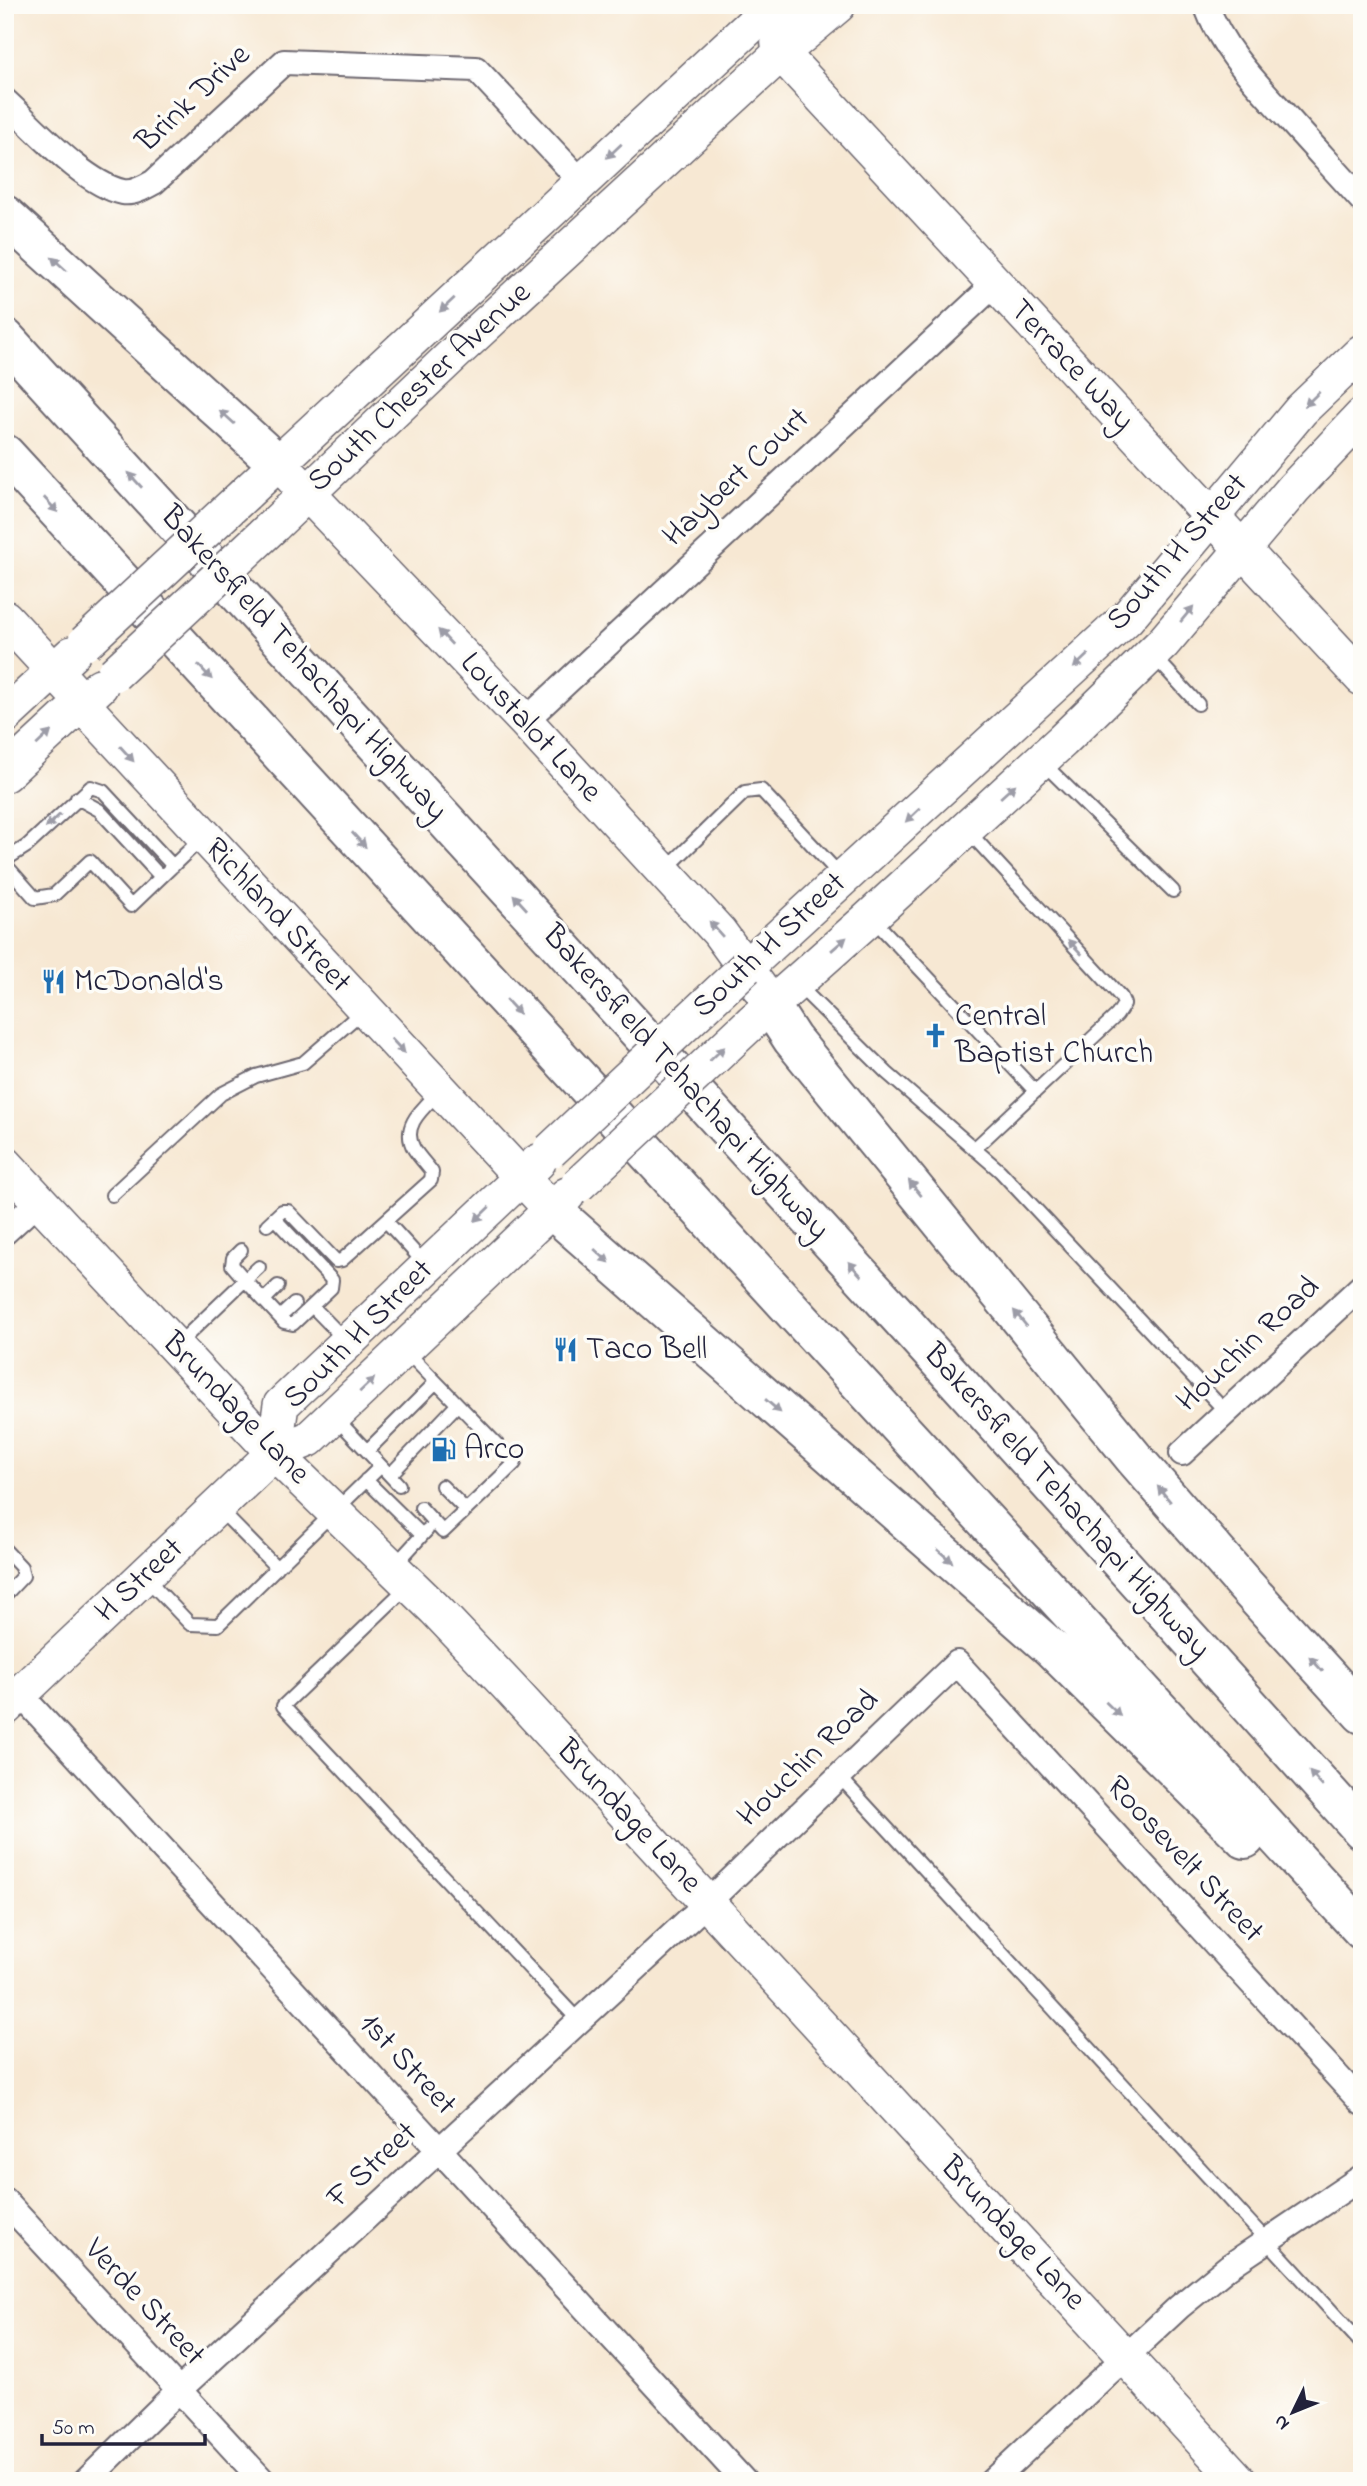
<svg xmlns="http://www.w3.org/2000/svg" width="1367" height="2486" font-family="'Indie Flower',sans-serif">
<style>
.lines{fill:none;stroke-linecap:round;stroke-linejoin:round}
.lane-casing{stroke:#6d6770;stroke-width:16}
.street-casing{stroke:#6d6770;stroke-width:28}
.secondary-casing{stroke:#6d6770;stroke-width:38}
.highway-casing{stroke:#6d6770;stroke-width:42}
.lane{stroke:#fff;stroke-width:12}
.street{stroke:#fff;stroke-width:24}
.secondary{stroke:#fff;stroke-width:35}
.highway{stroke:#fff;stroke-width:38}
.secondary-bridge-casing{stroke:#6d6770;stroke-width:38;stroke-linecap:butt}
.secondary-bridge{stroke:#fff;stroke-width:35}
.oneway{fill:#9c9ca7}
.labels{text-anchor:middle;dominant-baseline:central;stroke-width:7;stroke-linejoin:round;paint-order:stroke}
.street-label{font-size:32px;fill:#22223b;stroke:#fdfcf7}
.poi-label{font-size:32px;fill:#22223b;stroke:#fdfcf7;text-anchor:start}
</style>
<rect width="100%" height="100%" fill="#fdfcf7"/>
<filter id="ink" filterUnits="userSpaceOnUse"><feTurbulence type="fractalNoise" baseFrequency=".0143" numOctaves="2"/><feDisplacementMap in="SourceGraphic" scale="14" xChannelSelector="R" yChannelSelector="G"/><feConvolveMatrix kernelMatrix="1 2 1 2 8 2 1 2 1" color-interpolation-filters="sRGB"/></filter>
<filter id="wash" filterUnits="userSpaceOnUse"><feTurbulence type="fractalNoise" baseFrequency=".00686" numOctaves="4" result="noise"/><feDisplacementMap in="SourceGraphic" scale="28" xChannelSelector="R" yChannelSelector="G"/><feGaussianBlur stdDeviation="1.57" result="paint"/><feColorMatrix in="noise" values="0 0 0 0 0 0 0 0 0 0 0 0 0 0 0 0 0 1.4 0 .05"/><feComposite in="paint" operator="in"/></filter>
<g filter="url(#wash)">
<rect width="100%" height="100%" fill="#f7e8d3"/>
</g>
<g filter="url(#ink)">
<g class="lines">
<defs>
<path id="lane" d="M1154 656 1198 704
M1041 761 1173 891
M77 798 99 810 161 877
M967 830 1121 997 1124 1004 1117 1015 974 1149
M5 860 27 846 91 787 103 791 173 866
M5 864 35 898 54 895 90 861 131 906 203 837
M666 869 745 792 761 790 842 877
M873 919 1035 1091
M798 985 887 1073 1000 1171 1226 1412
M112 1195 221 1094 256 1076 303 1063 364 1010
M386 1221 427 1266
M267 1225 282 1211H288L336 1261 342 1260 431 1180 432 1172C426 1164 419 1157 414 1149 400 1125 425 1107 440 1091
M259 1267 245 1280 284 1322 293 1324 331 1288 332 1280 274 1218
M264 1300 278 1286
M312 1306 347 1342
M280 1317 294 1304
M177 1345 245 1280 232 1265 233 1258 241 1250
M405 1350 515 1463 443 1532 421 1508
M334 1416 399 1485
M367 1451 436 1382
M390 1475 457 1405
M366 1480 422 1535
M442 1486 466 1510
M218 1508 277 1568
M5 1550 21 1567 23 1576 5 1595
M394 1566 427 1530
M147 1579 190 1624 218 1625 381 1466
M409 1585 283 1706 579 2021
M839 1776 1362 2344"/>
<path id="street" d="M1206 5C1222 49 1254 81 1285 115 1310 143 1336 171 1362 200
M5 101C35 128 84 184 123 192 133 194 145 187 154 182L284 62 476 69 581 181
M525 721 995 284
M5 1232 39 1201
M1182 1453 1362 1286
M20 1694 744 2481
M5 2201 263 2481
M86 2481 179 2390 707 1903 957 1663 1362 2103
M992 2481 1179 2307 1228 2267 1362 2177"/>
<path id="secondary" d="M801 5C788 20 773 34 781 53L1362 678
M291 476 525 721 719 932 759 987
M245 494 773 5
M274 525 455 353 781 53 838 5
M5 618 83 702 94 717 552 1210
M5 716 72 654
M5 774 100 686
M746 967 1127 618 1301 410 1362 352
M752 1022 867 920 1062 741 1163 643 1294 488 1362 416
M5 1164 274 1453 435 1609 507 1685 1239 2481
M274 1453 281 1405 538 1162
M5 1708 274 1453 309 1439 567 1195"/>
<path id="highway" d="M5 215 277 463
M5 338 901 1319 1362 1830
M5 454 1362 1930
M770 1005 792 1039 1134 1458 1244 1584 1362 1714
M552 1210 1051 1648 1245 1839"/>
</defs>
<use href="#lane" class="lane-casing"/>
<use href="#street" class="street-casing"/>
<use href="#secondary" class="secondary-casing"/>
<use href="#highway" class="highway-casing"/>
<use href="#lane" class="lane"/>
<use href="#street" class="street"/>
<use href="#secondary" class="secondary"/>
<use href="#highway" class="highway"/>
<defs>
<path id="secondary-bridge" d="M85 643 245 494
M114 674 274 525
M550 1151 746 967
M578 1185 752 1022"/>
</defs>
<use href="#secondary-bridge" class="secondary-bridge-casing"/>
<use href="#secondary-bridge" class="secondary-bridge"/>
</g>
<defs><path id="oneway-solid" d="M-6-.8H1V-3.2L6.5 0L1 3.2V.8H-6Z" transform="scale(1.75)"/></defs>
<g class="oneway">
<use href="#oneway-solid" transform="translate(614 151) rotate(137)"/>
<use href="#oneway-solid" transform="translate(59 264) rotate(-138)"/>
<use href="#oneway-solid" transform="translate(447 305) rotate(137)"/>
<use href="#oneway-solid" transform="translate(1312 399) rotate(136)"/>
<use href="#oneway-solid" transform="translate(227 417) rotate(-138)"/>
<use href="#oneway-solid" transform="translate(135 480) rotate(-132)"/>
<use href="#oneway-solid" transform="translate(51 505) rotate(47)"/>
<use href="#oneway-solid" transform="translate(1187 614) rotate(-50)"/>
<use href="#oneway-solid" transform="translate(445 637) rotate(-133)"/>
<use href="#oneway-solid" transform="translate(1081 661) rotate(137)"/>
<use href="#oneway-solid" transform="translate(205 672) rotate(47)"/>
<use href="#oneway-solid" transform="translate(44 738) rotate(-43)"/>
<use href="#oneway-solid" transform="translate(127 754) rotate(48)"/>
<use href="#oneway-solid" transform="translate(1008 791) rotate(-42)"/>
<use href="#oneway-solid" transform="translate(913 815) rotate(137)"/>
<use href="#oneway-solid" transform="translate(53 821) rotate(137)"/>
<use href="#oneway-solid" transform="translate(359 840) rotate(47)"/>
<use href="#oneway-solid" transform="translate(520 902) rotate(-132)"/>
<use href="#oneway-solid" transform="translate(716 929) rotate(-131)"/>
<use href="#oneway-solid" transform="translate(839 944) rotate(-41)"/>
<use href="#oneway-solid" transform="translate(1075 947) rotate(-133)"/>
<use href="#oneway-solid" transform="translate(513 1007) rotate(47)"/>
<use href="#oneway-solid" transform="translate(398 1046) rotate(47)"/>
<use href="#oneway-solid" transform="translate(717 1054) rotate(-43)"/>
<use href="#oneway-solid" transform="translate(915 1188) rotate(-129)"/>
<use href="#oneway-solid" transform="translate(482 1214) rotate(136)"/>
<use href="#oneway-solid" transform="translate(602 1256) rotate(42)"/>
<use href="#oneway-solid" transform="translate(855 1269) rotate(-132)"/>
<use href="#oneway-solid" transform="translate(1020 1318) rotate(-129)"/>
<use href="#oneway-solid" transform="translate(367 1385) rotate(-43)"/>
<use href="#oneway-solid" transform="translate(773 1406) rotate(41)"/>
<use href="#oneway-solid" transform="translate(1164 1494) rotate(-130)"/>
<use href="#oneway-solid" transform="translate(945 1556) rotate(41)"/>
<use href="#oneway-solid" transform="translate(1316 1664) rotate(-132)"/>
<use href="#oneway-solid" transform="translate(1113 1709) rotate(44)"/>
<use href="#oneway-solid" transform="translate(1316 1779) rotate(-132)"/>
</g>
</g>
<defs>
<symbol id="restaurant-bare" viewBox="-9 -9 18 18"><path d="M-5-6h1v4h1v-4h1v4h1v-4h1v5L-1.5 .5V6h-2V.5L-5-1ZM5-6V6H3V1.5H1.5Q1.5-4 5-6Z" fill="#1f6fb2" stroke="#fdfcf7" stroke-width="2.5" paint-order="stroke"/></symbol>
<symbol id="church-bare" viewBox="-9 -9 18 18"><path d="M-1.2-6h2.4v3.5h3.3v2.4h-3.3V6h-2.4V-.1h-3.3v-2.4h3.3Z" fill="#1f6fb2" stroke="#fdfcf7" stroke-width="2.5" paint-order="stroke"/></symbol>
<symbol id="fuel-bare" viewBox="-9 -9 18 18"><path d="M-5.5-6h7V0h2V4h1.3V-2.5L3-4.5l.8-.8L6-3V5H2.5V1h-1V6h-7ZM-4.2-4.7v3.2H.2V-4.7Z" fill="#1f6fb2" stroke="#fdfcf7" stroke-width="2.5" paint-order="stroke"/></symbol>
</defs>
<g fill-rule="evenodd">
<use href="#restaurant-bare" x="36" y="964" width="35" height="35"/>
<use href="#church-bare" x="918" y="1018" width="35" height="35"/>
<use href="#restaurant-bare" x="548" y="1332" width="35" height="35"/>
<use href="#fuel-bare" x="426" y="1432" width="35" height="35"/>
</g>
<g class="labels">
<g class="street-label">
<text transform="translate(194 99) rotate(-43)">Brink Drive</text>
<text transform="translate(1071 366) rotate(47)">Terrace Way</text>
<text transform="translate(420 388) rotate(-43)">South Chester Avenue</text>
<text transform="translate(737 478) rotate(-43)">Haybert Court</text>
<text transform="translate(1178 553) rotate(-49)">South H Street</text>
<text transform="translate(303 664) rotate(48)">Bakersfield Tehachapi Highway</text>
<text transform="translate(530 728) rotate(47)">Loustalot Lane</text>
<text transform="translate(277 916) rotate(47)">Richland Street</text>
<text transform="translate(770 946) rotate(-43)">South H Street</text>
<text transform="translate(685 1083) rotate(48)">Bakersfield Tehachapi Highway</text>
<text transform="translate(359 1335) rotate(-45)">South H Street</text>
<text transform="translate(1249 1345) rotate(-43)">Houchin Road</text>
<text transform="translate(235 1409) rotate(46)">Brundage Lane</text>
<text transform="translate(1066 1502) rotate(48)">Bakersfield Tehachapi Highway</text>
<text transform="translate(140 1581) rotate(-43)">H Street</text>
<text transform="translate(809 1759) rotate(-44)">Houchin Road</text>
<text transform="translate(628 1817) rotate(47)">Brundage Lane</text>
<text transform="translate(1184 1860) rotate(47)">Roosevelt Street</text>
<text transform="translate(407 2065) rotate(47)">1st Street</text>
<text transform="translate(373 2166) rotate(-43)">F Street</text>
<text transform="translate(1012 2234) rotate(47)">Brundage Lane</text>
<text transform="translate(144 2303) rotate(47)">Verde Street</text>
</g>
<g class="poi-label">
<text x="74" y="982">McDonald's</text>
<text x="955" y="1017">Central<tspan x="955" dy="37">Baptist Church</tspan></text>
<text x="586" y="1350">Taco Bell</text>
<text x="464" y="1450">Arco</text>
</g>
</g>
<rect width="1367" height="2486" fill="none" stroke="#fdfcf7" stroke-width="28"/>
<g transform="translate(1293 2412) rotate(227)" stroke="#fdfcf7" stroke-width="5" paint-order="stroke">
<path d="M0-5L12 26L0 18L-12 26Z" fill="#22223b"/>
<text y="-10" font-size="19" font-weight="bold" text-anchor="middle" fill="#22223b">N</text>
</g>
<path d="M42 2434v10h163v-10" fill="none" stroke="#22223b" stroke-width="3.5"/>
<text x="52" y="2434" font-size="21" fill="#22223b" stroke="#fdfcf7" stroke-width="5" paint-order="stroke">50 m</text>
</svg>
